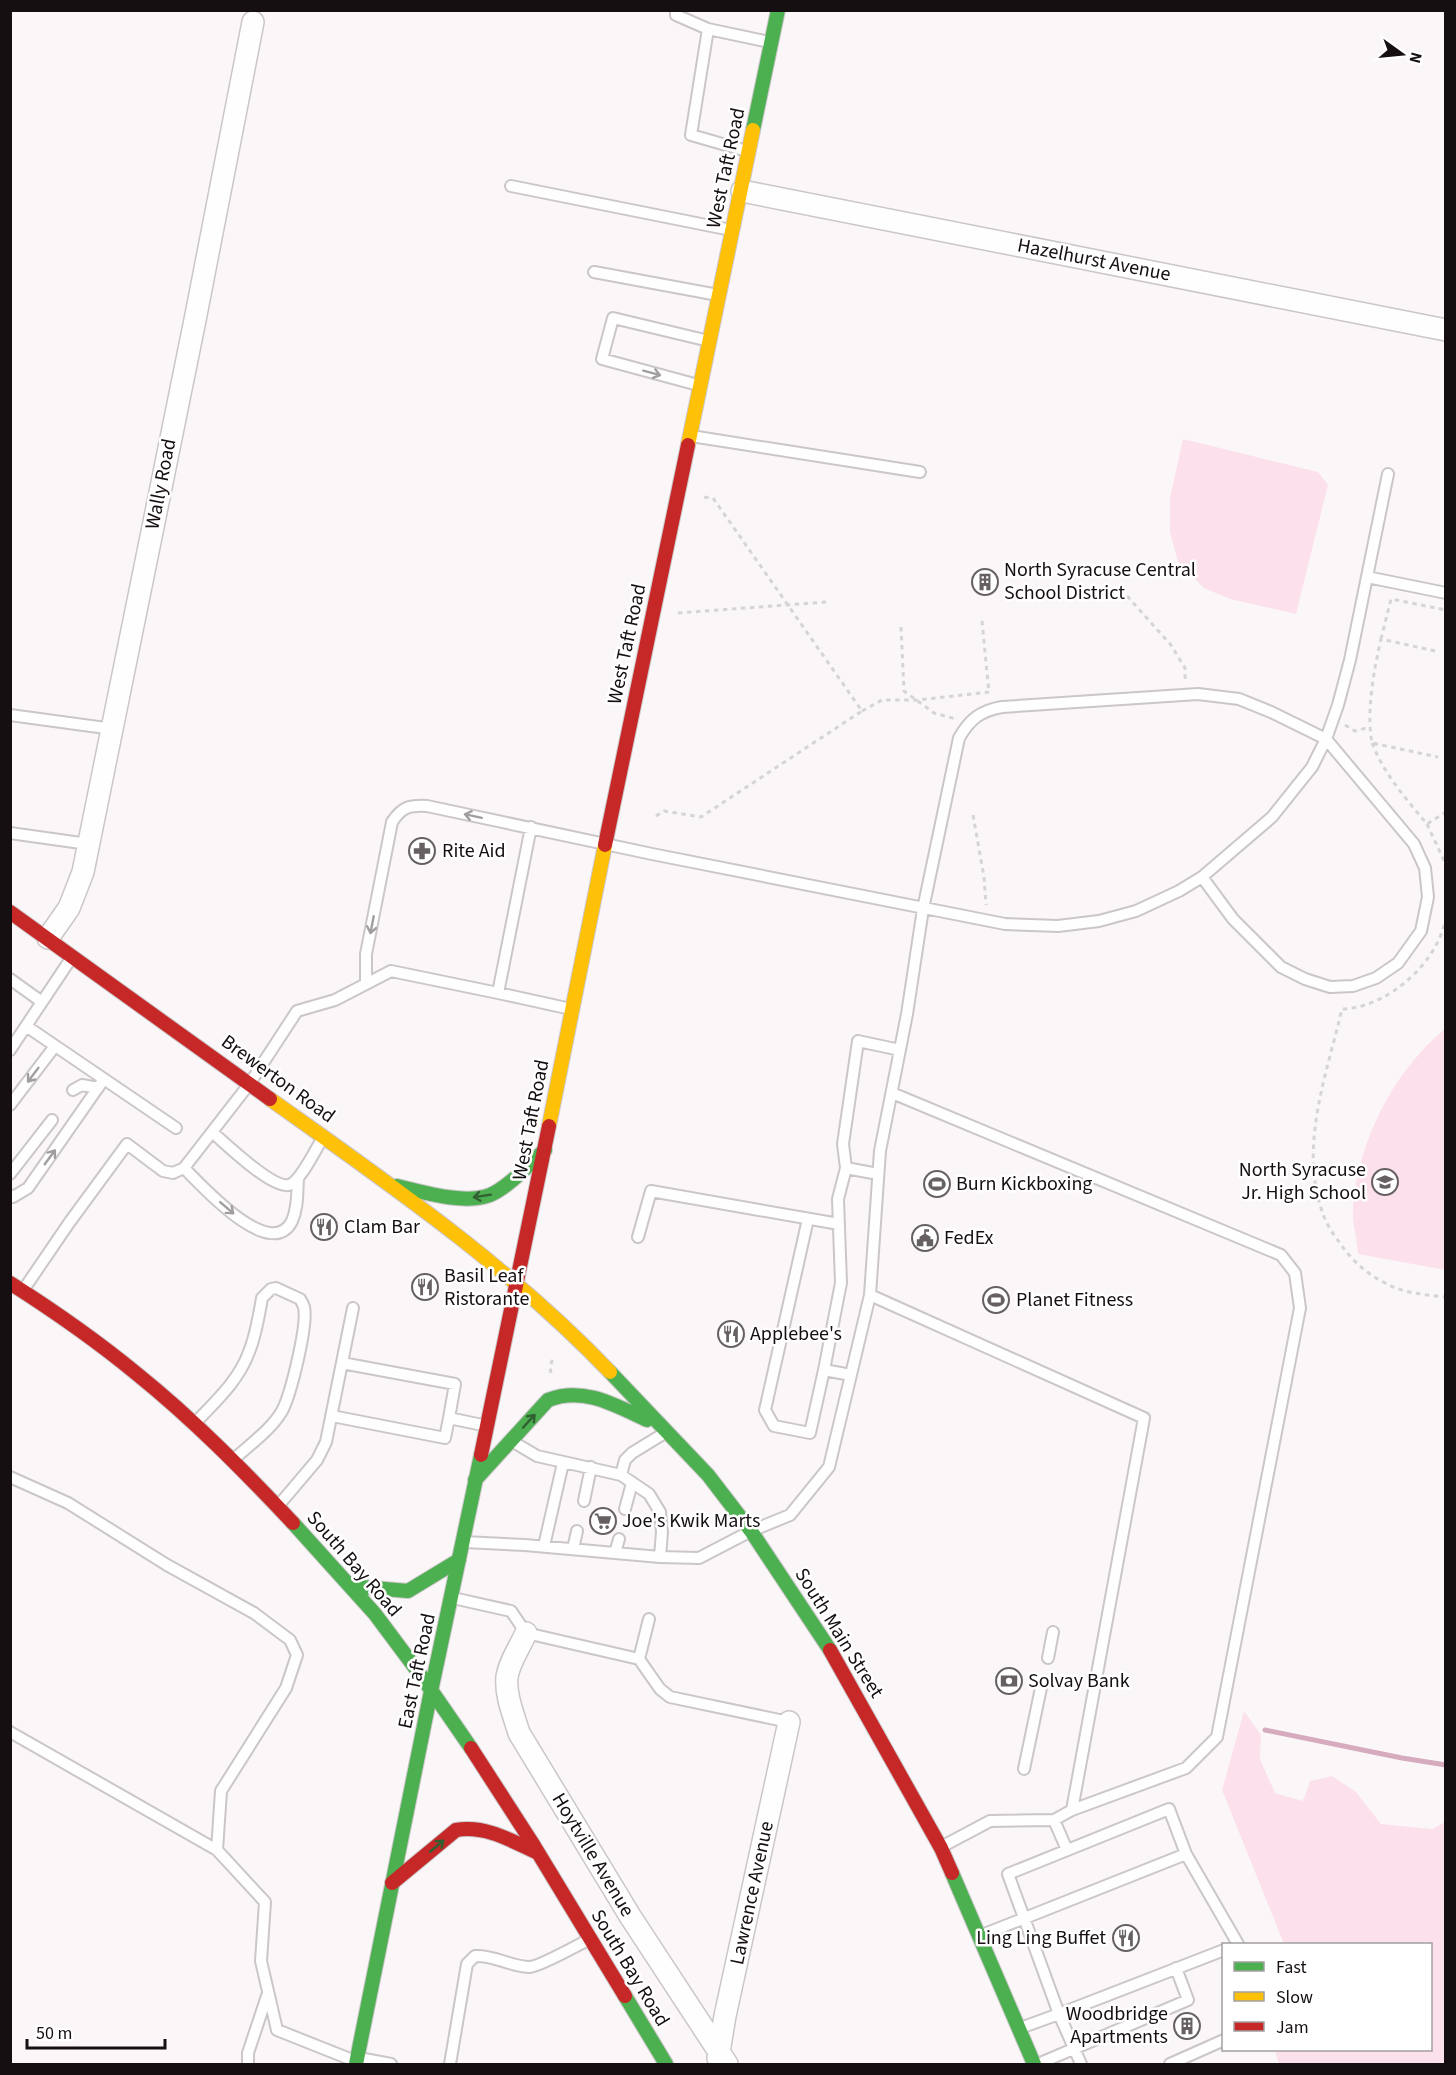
<svg xmlns="http://www.w3.org/2000/svg" width="1456" height="2075" font-family="'Source Sans 3',sans-serif">
<style>
.green{fill:#fce1ec}
.lines{fill:none;stroke-linecap:round;stroke-linejoin:round}
.stream{stroke:#d6abbe;stroke-width:5}
.lane-casing{stroke:#cbc6c8;stroke-width:14}
.street-casing{stroke:#cbc6c8;stroke-width:24}
.fast-casing{stroke:#cbc6c8;stroke-width:16}
.slow-casing{stroke:#cbc6c8;stroke-width:16}
.jam-casing{stroke:#cbc6c8;stroke-width:16}
.path{stroke:#d6d5d5;stroke-width:3;stroke-dasharray:4.5 4.5;stroke-linecap:butt}
.lane{stroke:#fefefe;stroke-width:10}
.street{stroke:#fefefe;stroke-width:21}
.fast{stroke:#4caf50;stroke-width:14}
.slow{stroke:#ffc107;stroke-width:14}
.jam{stroke:#c62828;stroke-width:14}
.oneway{stroke:#a19ea0}
.oneway2{stroke:#315f31}
.labels{text-anchor:middle;dominant-baseline:central;stroke-width:5;stroke-linejoin:round;paint-order:stroke}
.street-label{font-size:20px;fill:#160f12;stroke:#fff}
.poi-label{font-size:20px;fill:#160f12;stroke:#fff;text-anchor:start}
</style>
<rect width="100%" height="100%" fill="#fbf7f9"/>
<path class="green" d="M1183 439 1318 472 1328 485 1296 614 1230 599 1204 588 1178 562 1170 532V498Z
M1445 1029V1270L1358 1254C1357 1239 1352 1223 1353 1208 1357 1143 1394 1070 1445 1029Z
M1244 1711 1261 1735 1260 1759 1275 1793 1303 1801 1310 1781 1332 1776 1356 1792 1381 1824 1432 1829 1445 1822V2064H1279L1275 2050H1430V1944H1284L1222 1790Z"/>
<g class="lines">
<path class="stream" d="M1265 1730 1402 1758 1446 1765"/>
<defs>
<path id="lane" d="M676 10V15L708 29
M747 151 691 135 708 29 769 42
M511 186 731 230
M594 272 718 295
M698 385 602 359 613 318 709 341
M691 436 920 472
M1367 577 1446 593
M10 715 113 729
M10 833 88 844
M10 979 42 1002
M366 983V954L392 822C402 807 409 805 427 806L652 854 1005 924 1058 926 1099 921 1136 911 1179 891 1202 877 1272 817 1312 767 1326 739 1338 705 1350 660 1388 474
M498 993 571 1009
M26 1026 176 1128
M10 1050 70 960
M73 1090 82 1085 98 1088
M892 1093 1281 1255 1295 1273 1300 1308 1217 1737 1186 1768 1072 1810
M10 1105 55 1046
M212 1132C226 1144 272 1189 289 1185 300 1182 316 1149 322 1139
M184 1168C201 1185 271 1263 292 1221 298 1208 297 1193 298 1179
M846 1168 843 1144 858 1041 900 1050
M10 1174 52 1120
M10 1195 13 1197 28 1188 104 1079
M808 1219 765 1410 774 1426 810 1433 824 1370
M638 1237 651 1191 839 1224
M24 1289 69 1223 127 1144 163 1171 173 1173 184 1168 250 1083 297 1011 335 1000 391 971 498 993 531 827
M870 1295 1144 1418 1072 1810 1054 1820 990 1821 943 1846
M342 1363 455 1384 449 1418
M851 1375 824 1370 841 1283 838 1199 846 1168 878 1174
M332 1416 445 1438 449 1418 487 1426
M196 1422C216 1401 239 1380 249 1352 256 1335 259 1315 262 1298L271 1289 276 1288 300 1299C302 1302 303 1304 304 1307 308 1325 291 1394 282 1411 271 1430 249 1445 233 1460
M515 1443 537 1456 621 1475 649 1494 660 1512 662 1532 660 1557
M621 1475 625 1460 632 1453 663 1434
M10 1477 68 1503 167 1565 254 1613 290 1640 297 1655 286 1688 221 1791 217 1850 265 1902 261 1961 277 2030 355 2061
M584 1501 591 1467
M278 1506 317 1460 326 1442 353 1308
M625 1509 632 1483
M464 1542 525 1545 660 1557 699 1558 751 1531 790 1515 829 1467 870 1295 880 1151 907 1014 923 909 959 738C970 719 980 711 1002 707L1198 694 1239 699 1271 712 1326 739 1414 844 1425 868 1428 897 1421 931 1398 963 1376 978 1353 986 1330 987 1305 979 1281 967 1233 919 1202 877
M544 1546 563 1463
M573 1549 577 1531
M615 1553 619 1539
M453 1598 511 1611 526 1633 639 1659 660 1689 670 1697 789 1722
M1048 1658 1053 1632
M639 1659 649 1619
M10 1732 217 1850
M1024 1769 1042 1683
M1054 1820 1067 1850
M1186 1854 1238 1944
M982 1935 1186 1854 1169 1809 1008 1874 1059 2014 1023 2027
M359 2058 391 2064
M248 2064V2053L268 1993
M450 2064 467 1964 475 1956C495 1955 511 1967 530 1967 541 1966 578 1945 590 1939
M1038 2064 1188 2000 1176 1968
M1081 2064 1059 2014 1224 1950
M1170 2064 1224 2040"/>
<path id="street" d="M742 191 1446 330
M48 938 69 908 83 872 195 320 253 22
M526 1633C520 1647 509 1662 507 1677 505 1695 514 1716 519 1733L630 1916 727 2064
M718 2058 725 2016 789 1722"/>
<path id="fast" d="M753 130 778 10
M397 1186C423 1192 464 1205 490 1195 509 1187 530 1163 545 1150
M610 1372 708 1475 751 1531 830 1650
M475 1480 548 1400C583 1386 615 1405 647 1420
M293 1523 375 1614 422 1677 471 1748
M350 1586 408 1591 459 1560
M952 1873 1034 2064
M625 1996 666 2064
M356 2064 431 1691 481 1455"/>
<path id="slow" d="M688 445 753 130
M270 1099C388 1183 510 1267 610 1372
M549 1126 605 845"/>
<path id="jam" d="M605 845 688 445
M10 912 270 1099
M10 1283C54 1311 97 1341 137 1374 193 1419 244 1471 293 1523
M481 1455 549 1126
M830 1650 941 1848 952 1873
M471 1748 531 1841 625 1996
M392 1883 456 1830C486 1825 512 1841 538 1853"/>
</defs>
<use href="#lane" class="lane-casing"/>
<use href="#street" class="street-casing"/>
<use href="#fast" class="fast-casing"/>
<use href="#slow" class="slow-casing"/>
<use href="#jam" class="jam-casing"/>
<path class="path" d="M1127 596 1171 645 1185 668V682
M678 613 826 602
M982 621 989 693
M901 627 904 691 934 713 956 719
M1381 639 1391 599 1446 610
M1435 651 1381 639C1374 669 1366 712 1372 743L1438 757
M862 711 882 700H917L989 692
M1345 725 1355 731 1370 727
M1372 743C1384 774 1406 799 1427 824L1446 812
M973 815 984 877 986 905
M656 816 664 811 701 817 862 711 713 498 702 497
M1427 824 1446 865
M1446 916C1440 961 1388 1008 1342 1009 1327 1073 1299 1146 1322 1211 1325 1222 1333 1234 1340 1243 1353 1263 1373 1279 1396 1288 1411 1294 1429 1295 1446 1297
M551 1373 550 1368 553 1357"/>
<use href="#lane" class="lane"/>
<use href="#street" class="street"/>
<use href="#fast" class="fast"/>
<use href="#slow" class="slow"/>
<use href="#jam" class="jam"/>
</g>
<defs><path id="oneway-shaft" d="M-6 0H5M1.5-3L5.5 0L1.5 3" fill="none" stroke-width="1.6" stroke-linecap="round" stroke-linejoin="round" transform="scale(1.5)"/></defs>
<g class="oneway">
<use href="#oneway-shaft" transform="translate(652 373) rotate(15)"/>
<use href="#oneway-shaft" transform="translate(473 816) rotate(-168)"/>
<use href="#oneway-shaft" transform="translate(372 925) rotate(101)"/>
<use href="#oneway-shaft" transform="translate(33 1075) rotate(127)"/>
<use href="#oneway-shaft" transform="translate(50 1157) rotate(-54)"/>
<use href="#oneway-shaft" transform="translate(227 1208) rotate(41)"/>
</g>
<g class="oneway2">
<use href="#oneway-shaft" transform="translate(482 1196) rotate(171)"/>
<use href="#oneway-shaft" transform="translate(529 1421) rotate(-48)"/>
<use href="#oneway-shaft" transform="translate(437 1846) rotate(-40)"/>
</g>
<defs>
<symbol id="building-ring" viewBox="-11 -11 22 22"><circle r="9.5" fill="#fff" stroke="#666063" stroke-width="1.5"/><path d="M-4-6H4V6H1V3H-1V6H-4ZM-2.5-4.3h1.7v1.8h-1.7ZM.8-4.3h1.7v1.8H.8ZM-2.5-1h1.7V.8h-1.7ZM.8-1h1.7V.8H.8Z" fill="#666063"/></symbol>
<symbol id="pharmacy-ring" viewBox="-11 -11 22 22"><circle r="9.5" fill="#fff" stroke="#666063" stroke-width="1.5"/><path d="M-2-6h4v4h4v4h-4v4h-4v-4h-4v-4h4Z" fill="#666063"/></symbol>
<symbol id="school-ring" viewBox="-11 -11 22 22"><circle r="9.5" fill="#fff" stroke="#666063" stroke-width="1.5"/><path d="M0-5L7-2L0 1L-7-2ZM-4 1L0 2.5L4 1V4Q0 6-4 4Z" fill="#666063"/></symbol>
<symbol id="stadium-ring" viewBox="-11 -11 22 22"><circle r="9.5" fill="#fff" stroke="#666063" stroke-width="1.5"/><path d="M0-5a6.5 5 0 1 0 0 10a6.5 5 0 1 0 0-10ZM-3.5-1.8h7v3.6h-7Z" fill="#666063"/></symbol>
<symbol id="restaurant-ring" viewBox="-11 -11 22 22"><circle r="9.5" fill="#fff" stroke="#666063" stroke-width="1.5"/><path d="M-5-6h1v4h1v-4h1v4h1v-4h1v5L-1.5 .5V6h-2V.5L-5-1ZM5-6V6H3V1.5H1.5Q1.5-4 5-6Z" fill="#666063"/></symbol>
<symbol id="civic-ring" viewBox="-11 -11 22 22"><circle r="9.5" fill="#fff" stroke="#666063" stroke-width="1.5"/><path d="M-.6-6.5H3V-4.5H.6V-3L4-1V1h2V6H-6V1h2V-1L-.6-3ZM-1.2 2.5V6h2.4V2.5Z" fill="#666063"/></symbol>
<symbol id="supermarket-ring" viewBox="-11 -11 22 22"><circle r="9.5" fill="#fff" stroke="#666063" stroke-width="1.5"/><path d="M-6-5.5h2.5l.6 2H6L4.5 2H-2.5L-4.4-4H-6ZM-1.5 3.2a1.3 1.3 0 1 0 .1 0ZM3 3.2a1.3 1.3 0 1 0 .1 0Z" fill="#666063"/></symbol>
<symbol id="bank-ring" viewBox="-11 -11 22 22"><circle r="9.5" fill="#fff" stroke="#666063" stroke-width="1.5"/><path d="M-6-4H6V4H-6ZM0-2.3a2.3 2.3 0 1 0 0 4.6a2.3 2.3 0 1 0 0-4.6Z" fill="#666063"/></symbol>
</defs>
<g fill-rule="evenodd">
<use href="#building-ring" x="970" y="567" width="30" height="30"/>
<use href="#pharmacy-ring" x="407" y="836" width="30" height="30"/>
<use href="#school-ring" x="1370" y="1167" width="30" height="30"/>
<use href="#stadium-ring" x="922" y="1169" width="30" height="30"/>
<use href="#restaurant-ring" x="309" y="1212" width="30" height="30"/>
<use href="#civic-ring" x="910" y="1223" width="30" height="30"/>
<use href="#restaurant-ring" x="410" y="1272" width="30" height="30"/>
<use href="#stadium-ring" x="981" y="1285" width="30" height="30"/>
<use href="#restaurant-ring" x="716" y="1319" width="30" height="30"/>
<use href="#supermarket-ring" x="588" y="1506" width="30" height="30"/>
<use href="#bank-ring" x="994" y="1666" width="30" height="30"/>
<use href="#restaurant-ring" x="1111" y="1923" width="30" height="30"/>
<use href="#building-ring" x="1172" y="2011" width="30" height="30"/>
</g>
<g class="labels">
<g class="street-label">
<text transform="translate(726 168) rotate(-78)">West Taft Road</text>
<text transform="translate(1094 260) rotate(11)">Hazelhurst Avenue</text>
<text transform="translate(161 484) rotate(-79)">Wally Road</text>
<text transform="translate(627 644) rotate(-78)">West Taft Road</text>
<text transform="translate(278 1079) rotate(36)">Brewerton Road</text>
<text transform="translate(531 1120) rotate(-79)">West Taft Road</text>
<text transform="translate(354 1564) rotate(49)">South Bay Road</text>
<text transform="translate(839 1633) rotate(58)">South Main Street</text>
<text transform="translate(417 1671) rotate(-78)">East Taft Road</text>
<text transform="translate(593 1855) rotate(59)">Hoytville Avenue</text>
<text transform="translate(752 1893) rotate(-78)">Lawrence Avenue</text>
<text transform="translate(630 1968) rotate(59)">South Bay Road</text>
</g>
<g class="poi-label">
<text x="1004" y="570">North Syracuse Central<tspan x="1004" dy="23">School District</tspan></text>
<text x="442" y="851">Rite Aid</text>
<text x="1366" y="1170" text-anchor="end">North Syracuse<tspan x="1366" dy="23">Jr. High School</tspan></text>
<text x="956" y="1184">Burn Kickboxing</text>
<text x="344" y="1227">Clam Bar</text>
<text x="944" y="1238">FedEx</text>
<text x="444" y="1276">Basil Leaf<tspan x="444" dy="23">Ristorante</tspan></text>
<text x="1016" y="1300">Planet Fitness</text>
<text x="750" y="1334">Applebee's</text>
<text x="622" y="1521">Joe's Kwik Marts</text>
<text x="1028" y="1681">Solvay Bank</text>
<text x="1106" y="1938" text-anchor="end">Ling Ling Buffet</text>
<text x="1168" y="2014" text-anchor="end">Woodbridge<tspan x="1168" dy="23">Apartments</tspan></text>
</g>
</g>
<rect width="1456" height="2075" fill="none" stroke="#160f12" stroke-width="24"/>
<rect x="1222" y="1943" width="210" height="108" fill="#ffffff" stroke="#a29fa0" stroke-width="1.5"/>
<rect x="1234" y="1962" width="30" height="9" fill="#4caf50" stroke="#a29fa0" stroke-width="1.5"/>
<text x="1276" y="1973" font-size="18" fill="#160f12">Fast</text>
<rect x="1234" y="1992" width="30" height="9" fill="#ffc107" stroke="#a29fa0" stroke-width="1.5"/>
<text x="1276" y="2003" font-size="18" fill="#160f12">Slow</text>
<rect x="1234" y="2022" width="30" height="9" fill="#c62828" stroke="#a29fa0" stroke-width="1.5"/>
<text x="1276" y="2033" font-size="18" fill="#160f12">Jam</text>
<g transform="translate(1402 54) rotate(105)" stroke="#ffffff" stroke-width="4.5" paint-order="stroke">
<path d="M0-4.5L10 22L0 15L-10 22Z" fill="#160f12"/>
<text y="-9" font-size="16" font-weight="bold" text-anchor="middle" fill="#160f12">N</text>
</g>
<path d="M27 2039v9h138v-9" fill="none" stroke="#160f12" stroke-width="3"/>
<text x="36" y="2039" font-size="18" fill="#160f12" stroke="#ffffff" stroke-width="4.5" paint-order="stroke">50 m</text>
</svg>
